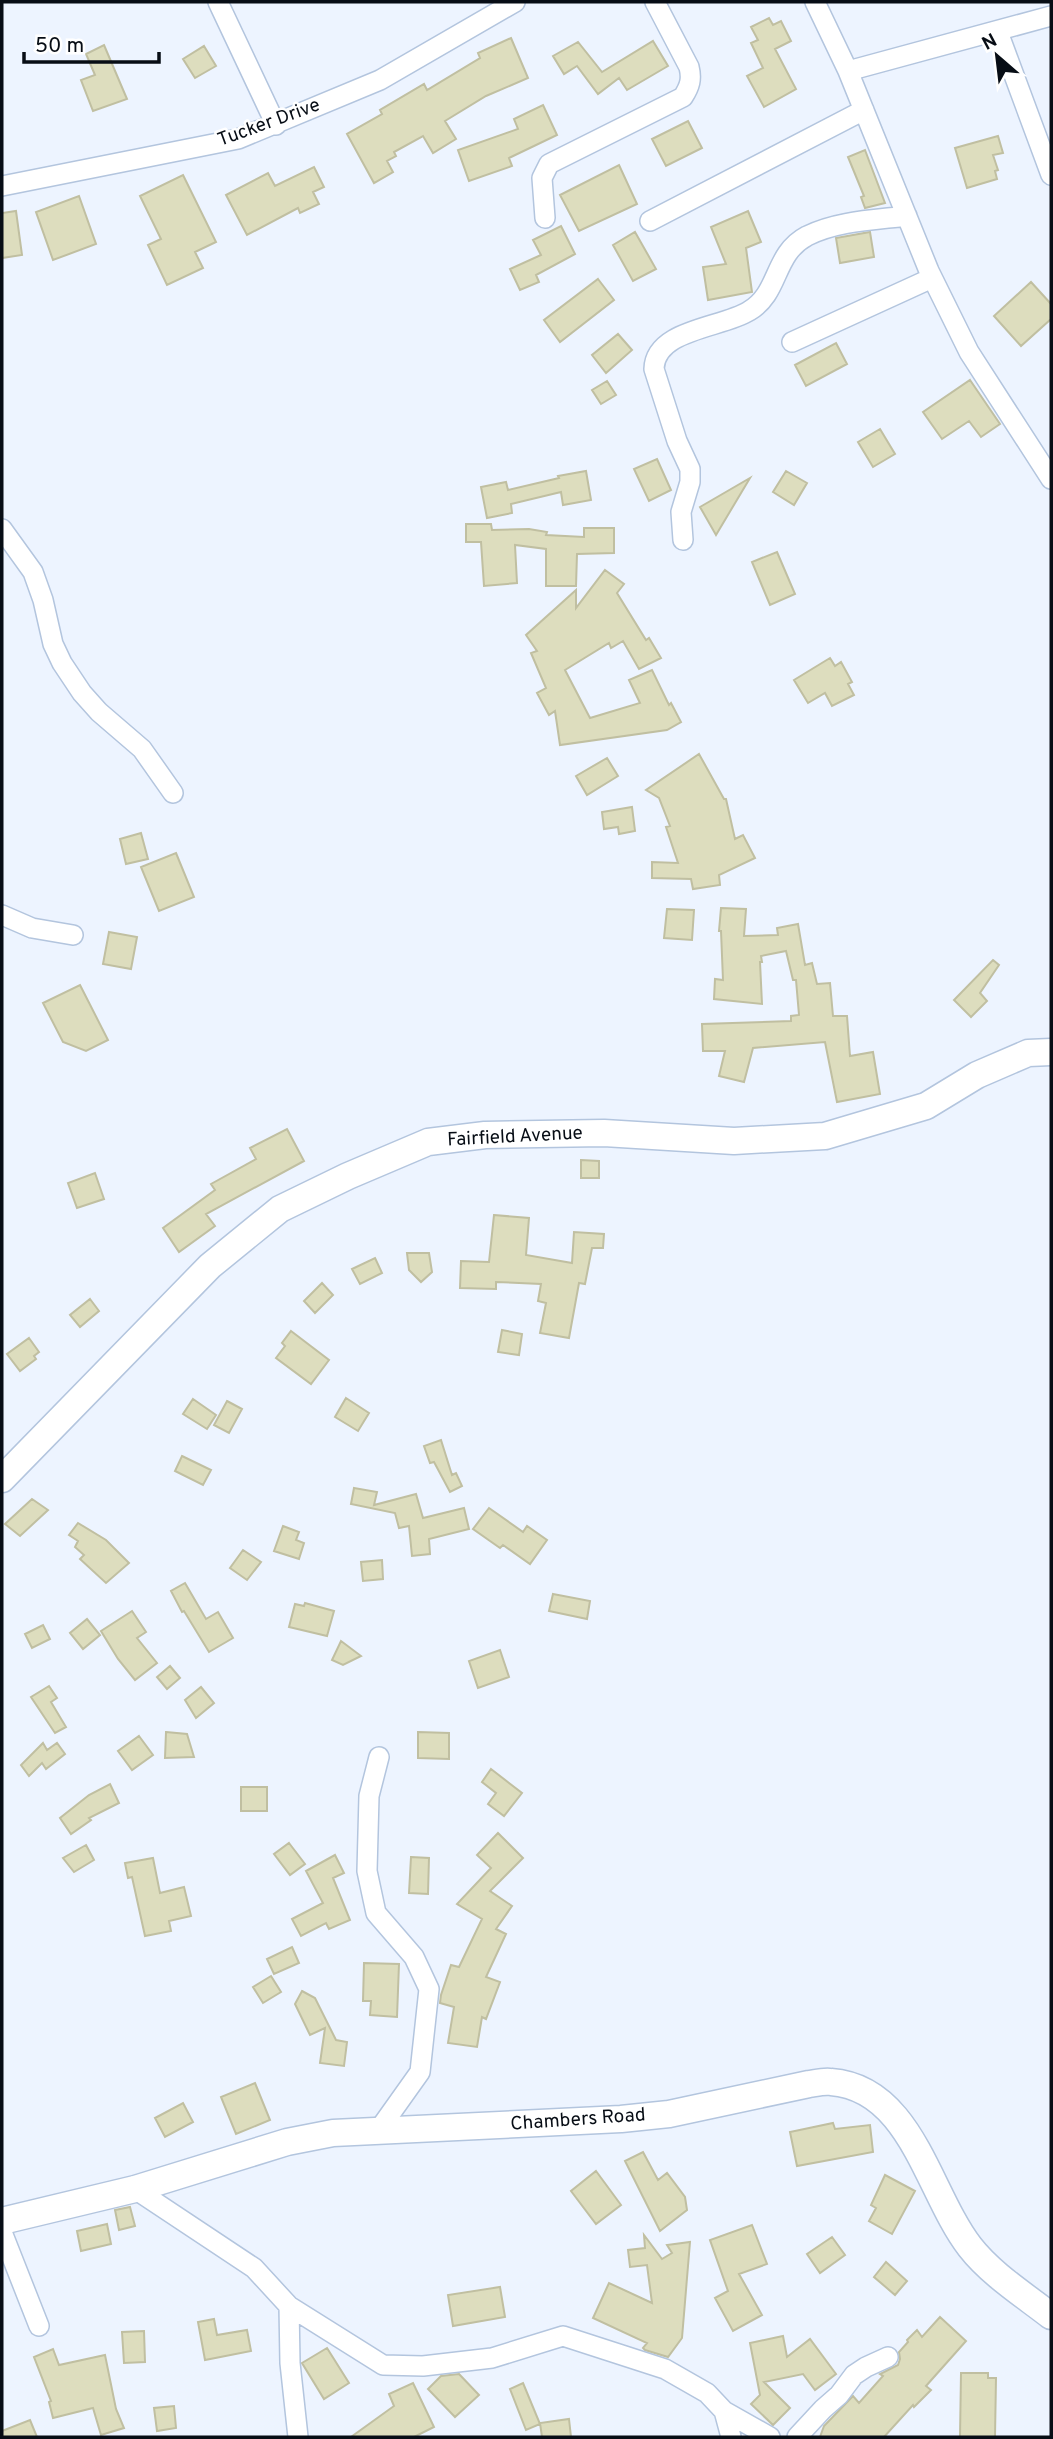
<svg xmlns="http://www.w3.org/2000/svg" width="1053" height="2439" font-family="Overpass,sans-serif">
<style>
.building{fill:#ddddbe;stroke:#c0bfa1;stroke-width:2}
.lines{fill:none;stroke-linecap:round;stroke-linejoin:round}
.street-casing{stroke:#b3c5de;stroke-width:22}
.secondary-casing{stroke:#b3c5de;stroke-width:29}
.street{stroke:#fff;stroke-width:19}
.secondary{stroke:#fff;stroke-width:26}
.labels{text-anchor:middle;dominant-baseline:central;stroke-width:5;stroke-linejoin:round;paint-order:stroke}
.street-label{font-size:19px;fill:#070d15;stroke:#fff}
</style>
<rect width="100%" height="100%" fill="#edf4ff"/>
<path class="building" d="M769 18 773 25 781 21 791 41 775 49 796 89 764 107 747 76 763 68 751 43 758 40 751 27Z
M511 38 528 78 486 96 445 121 456 139 433 153 423 136 394 152 396 156 387 161 393 172 374 183 347 134 382 114 380 110 424 84 427 90 480 58 478 53Z
M653 41 668 66 627 90 619 78 598 94 577 66 564 74 553 56 578 42 602 72Z
M104 45 127 99 93 111 81 80 95 75 86 54Z
M204 46 216 66 195 78 183 59Z
M543 105 557 135 509 158 512 166 469 181 458 150 518 129 514 119Z
M688 121 702 148 666 166 652 139Z
M998 136 1003 153 993 155 998 170 995 171 997 179 967 188 955 148Z
M865 150 885 203 865 208 861 197 864 196 848 157Z
M619 165 637 204 579 231 560 195Z
M314 167 324 187 313 192 319 204 300 213 298 208 247 235 226 195 268 173 275 186Z
M183 175 216 242 195 252 203 268 167 285 148 245 161 239 140 196Z
M79 196 96 244 53 260 36 212Z
M16 211 22 255 2 258V213Z
M748 211 761 242 746 248 752 292 708 300 703 267 726 264 711 227Z
M561 226 575 254 536 275 539 282 520 290 510 269 541 255 533 240Z
M635 232 656 269 633 281 613 245Z
M870 232 874 257 840 263 836 238Z
M598 279 614 300 560 342 544 320Z
M1031 282 1051 304V319L1021 346 994 316Z
M618 334 632 350 606 373 592 355Z
M836 343 847 364 806 386 795 365Z
M970 380 1000 424 981 437 969 421 942 439 923 412Z
M607 381 616 395 601 404 592 390Z
M880 429 895 454 873 467 858 442Z
M657 459 671 490 649 501 634 469Z
M586 471 591 500 563 505 561 492 511 504 512 513 487 518 481 487 506 482 508 490 559 478 558 476Z
M786 471 807 483 794 505 773 492Z
M750 478 716 535 700 507Z
M466 524H491L492 530 529 529 547 532 546 535 584 537V528H614V553L577 554 576 586H546V549L515 545 517 583 484 586 481 542H466Z
M777 552 795 594 770 605 752 562Z
M605 570 624 584 617 593 646 640 649 638 661 658 639 669 623 641 611 648 609 643 565 670 590 718 640 703 629 680 652 670 669 705 671 703 681 722 667 730 560 745 555 711 549 715 537 693 546 688 531 653 537 651 526 635 576 590V608Z
M830 658 835 666 841 662 852 682 848 684 854 695 832 706 825 693 808 703 794 680Z
M699 754 724 799H726L735 839 743 835 755 858 719 875 720 885 693 889 691 879 652 878V862L678 863 666 827 670 826 659 798 646 790Z
M607 758 618 776 587 795 576 776Z
M632 807 635 831 619 834 618 827 604 829 602 812Z
M141 833 148 859 126 864 120 839Z
M176 853 194 897 159 911 141 867Z
M721 908 746 909 744 936 778 935 777 928 798 924 805 965 812 963 817 984 830 983 833 1016H847L850 1056 873 1052 880 1094 837 1102 825 1042 753 1048 744 1082 719 1076 725 1051H703L702 1024 791 1021V1016L799 1015 796 980H793L786 951 761 956 762 962H760L762 1004 714 999 715 979 723 980 721 931H719Z
M667 909 694 910 692 940 664 938Z
M109 932 137 937 131 969 103 964Z
M993 960 999 965 980 993 987 1001 971 1017 954 1000Z
M80 985 108 1040 86 1051 63 1042 43 1003Z
M287 1129 304 1161 206 1214 215 1226 179 1252 163 1228 215 1190 211 1184 256 1159 250 1148Z
M581 1160 599 1161V1178H581Z
M95 1173 104 1199 77 1208 68 1183Z
M494 1215 529 1218 526 1255 572 1263 574 1232 604 1234 603 1248H592L585 1284 579 1283 569 1338 540 1333 546 1303 538 1301 541 1284 496 1282V1289L460 1288 461 1261 489 1262Z
M407 1253H429L432 1272 421 1282 409 1270Z
M375 1258 382 1273 360 1284 352 1269Z
M322 1283 333 1295 315 1313 304 1301Z
M90 1299 99 1311 80 1327 70 1315Z
M502 1330 522 1334 519 1355 498 1352Z
M291 1331 329 1360 311 1384 276 1358 285 1346 282 1343Z
M29 1338 39 1352 34 1356 36 1359 20 1371 7 1354Z
M346 1398 369 1413 358 1431 335 1417Z
M193 1399 216 1415 207 1429 183 1414Z
M227 1401 242 1409 229 1433 214 1425Z
M441 1440 452 1475 456 1473 462 1486 450 1492 434 1462 430 1463 424 1446Z
M182 1456 211 1470 203 1485 175 1471Z
M354 1488 377 1492 374 1505 416 1494 423 1518 464 1508 469 1529 429 1539 430 1554 412 1556 409 1526 399 1528 395 1513 351 1504Z
M32 1499 48 1510 20 1536 5 1524Z
M489 1508 523 1532 527 1526 547 1540 530 1564 503 1545 500 1548 473 1529Z
M78 1523 106 1540 129 1563 106 1583 80 1559 84 1555 75 1547 78 1541 69 1535Z
M283 1526 299 1532 296 1540 304 1543 299 1559 274 1551Z
M243 1550 261 1562 247 1580 230 1568Z
M382 1560 383 1579 363 1581 361 1562Z
M185 1583 206 1619 218 1612 233 1638 209 1652 184 1611 182 1612 171 1591Z
M553 1594 590 1601 587 1619 549 1611Z
M305 1603 334 1611 327 1636 289 1627 295 1604 304 1606Z
M132 1611 146 1632 137 1638 157 1663 135 1680 118 1659 101 1631Z
M87 1619 100 1635 83 1649 70 1633Z
M43 1625 50 1639 32 1648 25 1634Z
M341 1641 361 1656 343 1665 332 1660Z
M500 1650 509 1677 478 1688 469 1661Z
M170 1666 180 1678 167 1689 157 1677Z
M49 1686 57 1698 51 1702 66 1727 55 1733 31 1697Z
M201 1687 214 1703 196 1718 185 1700Z
M166 1732 187 1734 194 1757 165 1758Z
M418 1732 449 1733V1759L418 1758Z
M139 1736 153 1755 132 1770 118 1751Z
M43 1743 47 1750 57 1743 65 1754 46 1769 42 1763 29 1776 21 1765Z
M491 1769 522 1793 504 1816 488 1804 496 1793 482 1782Z
M110 1784 119 1803 89 1818 91 1820 71 1834 60 1818 89 1795Z
M241 1787H267V1811H241Z
M498 1833 523 1858 490 1891 512 1906 496 1929 506 1934 486 1977 500 1982 486 2019 482 2017 477 2047 448 2043 454 2007 440 2003 441 1995 451 1965 459 1967 482 1919 457 1904 491 1868 477 1855Z
M289 1843 305 1864 290 1875 274 1854Z
M86 1845 94 1860 74 1872 63 1858Z
M335 1855 344 1873 333 1878 350 1920 329 1929 326 1923 301 1936 292 1919 323 1903 306 1871Z
M411 1857 429 1858 428 1894 409 1893Z
M153 1858 160 1893 184 1887 191 1916 169 1921 171 1931 145 1936 132 1877 128 1878 125 1863Z
M292 1947 299 1963 274 1974 267 1959Z
M364 1963 399 1964 397 2017 370 2015 371 2001H363Z
M271 1976 281 1992 263 2003 253 1987Z
M302 1991 315 1998 336 2040 347 2042 344 2066 320 2063 325 2028 310 2035 295 2004Z
M255 2083 270 2120 236 2134 221 2097Z
M183 2103 193 2122 165 2137 155 2118Z
M833 2123 835 2129 870 2125 873 2152 797 2166 790 2132Z
M643 2152 658 2180 667 2173 685 2197 687 2210 660 2231 625 2161Z
M596 2171 621 2205 596 2224 571 2191Z
M885 2175 915 2191 892 2234 869 2221 876 2208 871 2205Z
M130 2207 135 2226 119 2230 115 2210Z
M107 2224 111 2244 81 2251 77 2231Z
M752 2225 767 2264 739 2274 762 2315 733 2331 715 2298 728 2291 710 2240Z
M644 2235 662 2259 672 2253 667 2245 690 2242 682 2338 668 2357 645 2350 643 2348 647 2343 593 2318 609 2283 652 2303 647 2265 630 2267 628 2250 645 2248Z
M832 2237 845 2255 820 2273 807 2254Z
M886 2262 907 2281 895 2295 874 2277Z
M500 2287 505 2317 453 2326 448 2295Z
M940 2317 966 2341 926 2386 931 2390 914 2407 913 2405 884 2437H820L824 2426 853 2396 859 2403 883 2376 880 2374 898 2365 900 2359 899 2352 908 2342 907 2340 917 2330 922 2337Z
M214 2319 217 2335 247 2330 251 2351 205 2360 198 2322Z
M144 2331 145 2362 124 2363 122 2332Z
M783 2336 787 2357 810 2339 836 2374 815 2390 803 2374 764 2382 790 2408 773 2425 751 2404 760 2395 750 2343Z
M327 2348 349 2383 324 2399 302 2363Z
M53 2349 59 2365 105 2355 116 2409 124 2428 101 2435 93 2408 53 2418 49 2402 51 2401 34 2357Z
M961 2373H988V2378H996L995 2437H960Z
M459 2374 479 2395 455 2417 428 2389 441 2376Z
M413 2383 434 2427 414 2437H351L394 2406 389 2394Z
M523 2383 540 2424 526 2430 510 2389Z
M174 2406 176 2428 157 2431 154 2408Z
M569 2419 571 2437H542L540 2423Z
M30 2420 37 2437H2V2431Z"/>
<g class="lines">
<defs>
<path id="street" d="M218 2 276 125
M815 2 848 71 929 271 969 352 1051 479
M998 32 1051 175
M848 71 1051 16
M2 186 238 139 380 80 515 2
M545 218 542 178 549 164 683 97C690 86 692 79 689 67L655 2
M650 221 864 110
M792 342 932 278
M2 529 33 572 43 600 53 644 62 663 82 693 99 712 142 749 173 793
M683 540 681 512 690 482V469L677 441 654 369C655 329 722 328 749 311 780 293 773 254 807 236 837 221 874 220 907 216
M2 915 32 928 73 935
M378 2131 420 2072 429 1989 414 1957 376 1913 367 1871 369 1796 379 1757
M135 2189 254 2268 289 2306 383 2365 423 2366 492 2358 563 2336 665 2369 707 2393 724 2411 731 2437
M2 2232 39 2326
M289 2306 290 2363 298 2437
M724 2411 770 2437
M797 2437 823 2409 839 2395 854 2375 866 2367 888 2357"/>
<path id="secondary" d="M2 1479 210 1266 280 1209 348 1176 428 1142 485 1135 604 1133 734 1141 825 1136 926 1106 977 1075 1028 1053 1051 1052
M2 2221 135 2189 287 2142 333 2133 621 2119 669 2114 809 2084C816 2083 824 2081 831 2082 912 2088 928 2193 970 2247 991 2274 1024 2295 1051 2316"/>
</defs>
<use href="#street" class="street-casing"/>
<use href="#secondary" class="secondary-casing"/>
<use href="#street" class="street"/>
<use href="#secondary" class="secondary"/>
</g>
<g class="labels">
<g class="street-label">
<text transform="translate(269 123) rotate(-20)">Tucker Drive</text>
<text transform="translate(515 1137) rotate(-3)">Fairfield Avenue</text>
<text transform="translate(578 2120) rotate(-4)">Chambers Road</text>
</g>
</g>
<rect width="1053" height="2439" fill="none" stroke="#070d15" stroke-width="7"/>
<g transform="translate(997 56) rotate(332)" stroke="#ffffff" stroke-width="5" paint-order="stroke">
<path d="M0-5L12 26L0 18L-12 26Z" fill="#070d15"/>
<text y="-10" font-size="19" font-weight="bold" text-anchor="middle" fill="#070d15">N</text>
</g>
<path d="M24 52v10h135v-10" fill="none" stroke="#070d15" stroke-width="3.5"/>
<text x="35" y="52" font-size="21" fill="#070d15" stroke="#ffffff" stroke-width="5" paint-order="stroke">50 m</text>
</svg>
